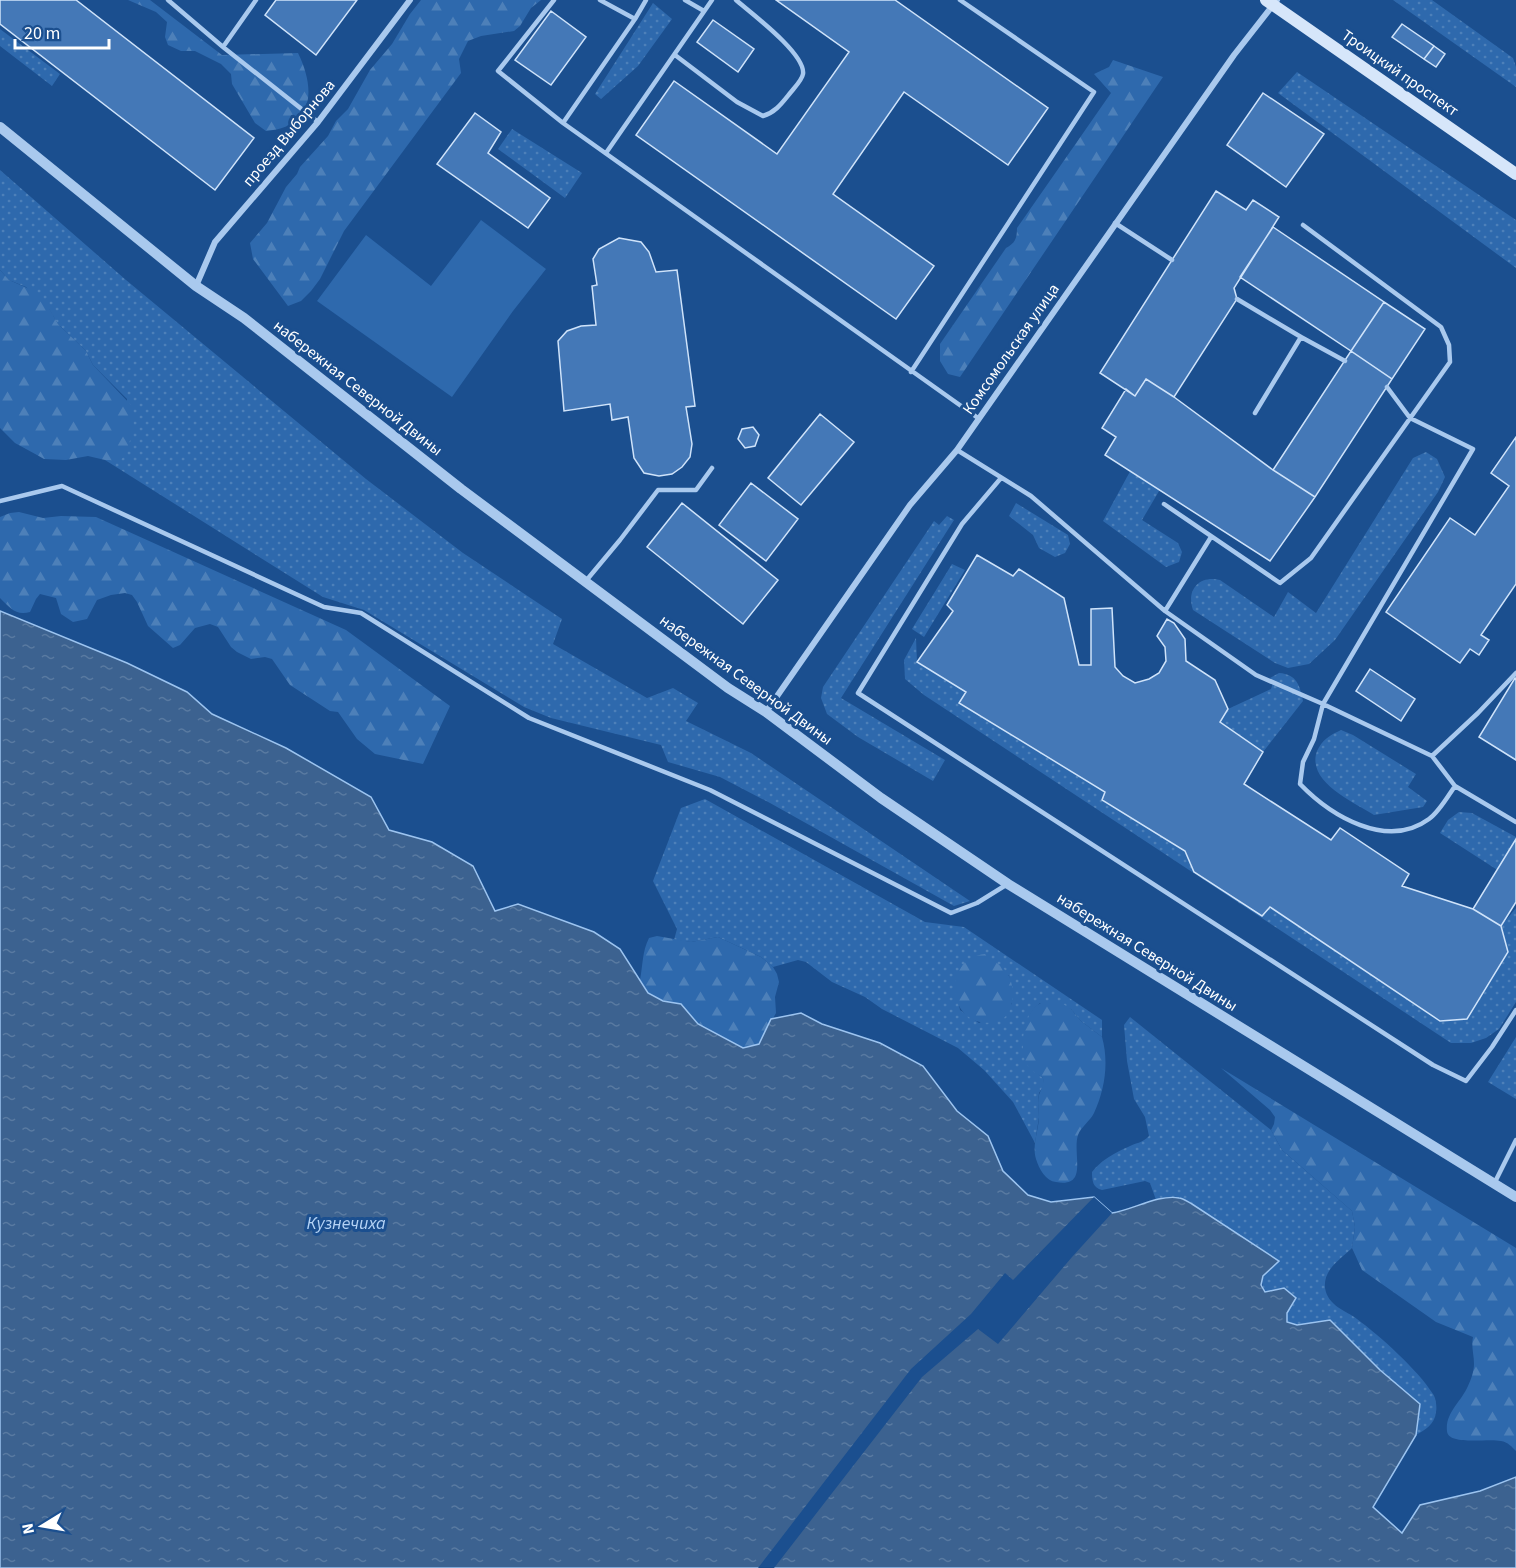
<svg xmlns="http://www.w3.org/2000/svg" width="1516" height="1568" font-family="'Source Sans 3',sans-serif">
<style>
.grass{fill:url(#grass-dots);fill-rule:evenodd}
.forest{fill:url(#forest-firs)}
.park{fill:#2e69ad}
.water{fill:url(#water-ripples);stroke:#9cc4f0;stroke-width:1.5}
.pier{fill:#1b4f8f}
.building{fill:#4478b7;stroke:#cfe3fa;stroke-width:1.5}
.lines{fill:none;stroke-linecap:round;stroke-linejoin:round}
.service{stroke:#a9c9ee;stroke-width:4.5}
.minor{stroke:#a9c9ee;stroke-width:6}
.tertiary{stroke:#a9c9ee;stroke-width:10}
.secondary{stroke:#d6e6fa;stroke-width:12}
.labels{text-anchor:middle;dominant-baseline:central;stroke-width:6;stroke-linejoin:round;paint-order:stroke}
.street-label{font-size:16px;fill:#fff;stroke:#1b4f8f}
.water-label{font-size:18px;font-style:italic;fill:#b5d3f5;stroke:#1b4f8f}
</style>
<defs>
<pattern id="grass-dots" width="8" height="8" patternUnits="userSpaceOnUse" patternTransform="scale(1.5)"><rect width="8" height="8" fill="#2e69ad"/><path d="M2 2h.1M6 6h.1" fill="none" stroke="#4d80b9" stroke-width="1.8" stroke-linecap="round"/></pattern>
<pattern id="forest-firs" width="22" height="20" patternUnits="userSpaceOnUse" patternTransform="scale(1.5)"><rect width="22" height="20" fill="#2e69ad"/><path d="M5 1l3.5 6h-7zM16 11l3.5 6h-7z" fill="#4d80b9"/></pattern>
<pattern id="water-ripples" width="26" height="14" patternUnits="userSpaceOnUse" patternTransform="scale(1.5)"><rect width="26" height="14" fill="#3c6290"/><path d="M2 4q2-2 4 0t4 0M15 11q2-2 4 0t4 0" fill="none" stroke="#597aa1"/></pattern>
</defs>
<rect width="100%" height="100%" fill="#1b4f8f"/>
<path class="grass" d="M1393 0H1432L1513 58 1516 67V87Z
M653 3 672 19 638 66 601 99 595 94Z
M0 29 60 74 52 86 0 46Z
M1297 72 1516 220V268L1278 93Z
M512 129 582 173 565 198 498 149Z
M0 170 126 280 366 479 463 553 562 619 553 644 647 698 673 688 698 703 686 721 751 753 970 901 954 906 770 803 720 777 668 762 661 745 551 718 524 707 364 610 323 597 105 460H120L127 399 93 365 86 351 58 324 49 309 26 287 9 280 0 270Z
M1426 452 1437 459 1445 477 1438 492 1335 640 1309 664 1288 668 1275 663 1193 610C1186 590 1199 575 1220 580L1274 617 1288 592 1316 613 1413 458Z
M1133 466 1162 486 1142 520 1178 543 1182 552 1179 562 1166 567 1103 521Z
M1016 503 1068 535 1070 544 1065 553 1055 557 1039 548 1033 535 1009 516Z
M947 516 954 520 841 698 945 760 933 781 858 737 827 714 821 698 823 687 934 521 939 525Z
M952 564 965 570 924 637 912 629Z
M916 638 917 662 966 692 959 703 1105 792 1102 800 1185 851 1194 873 1262 916 1270 907 1440 1021 1467 1019 1508 952 1501 926 1516 908V1002L1499 1029 1486 1038 1471 1043H1451L924 695 905 679 904 660Z
M1279 673C1297 674 1300 686 1303 701L1263 752 1220 722 1228 709 1271 689 1273 683 1270 678Z
M1341 730 1353 735 1416 774 1408 787 1427 801 1423 807 1374 815C1354 802 1306 782 1317 751 1322 740 1330 735 1341 730Z
M705 799 925 922 964 927 1102 1020V1037L1081 1021 1071 1009 1040 1003C1029 1012 1028 1019 1025 1033 1021 1053 1026 1066 1043 1078L1044 1085 1039 1093 1038 1101 1039 1117 1035 1143 1013 1102 984 1070 958 1048 882 1009 865 997 832 982 806 962 798 960 773 967 761 957 718 937 691 942 674 940 677 929 653 881 681 808ZM1009 975 1012 1004 979 1023 960 1010 955 984Z
M1459 812 1472 813 1516 837V882L1440 833 1448 820Z
M1130 1017 1271 1130 1282 1150 1352 1211 1355 1227 1352 1248C1341 1259 1323 1269 1325 1288 1328 1306 1345 1310 1357 1319 1380 1336 1418 1370 1433 1394 1436 1398 1437 1407 1436 1412 1435 1424 1425 1430 1416 1435L1420 1404 1380 1370 1330 1320 1297 1325 1286 1322 1287 1313 1277 1291 1265 1292C1257 1277 1269 1271 1278 1261L1192 1204 1179 1198 1156 1200 1150 1183 1145 1181 1102 1190C1093 1188 1092 1181 1092 1172 1100 1161 1116 1152 1128 1147 1135 1143 1143 1143 1149 1136L1145 1117 1134 1099 1127 1061 1124 1025Z
M1516 1037V1099L1488 1082Z"/>
<path class="forest" d="M128 0H150L222 55 298 53C316 90 314 127 266 131L255 123 232 84 231 74 221 64 195 51H181L168 45 165 37 167 22 156 12Z
M421 0H541L531 8 520 26 514 31 481 36 468 41 459 59 461 73 344 231 320 279 311 291 301 301 288 306 253 259 250 243 267 223 286 187 297 174 300 167 328 136 336 121 348 109 370 70 392 44 410 14Z
M1113 60 1163 77 960 377 948 374 940 361V344L1006 248C1015 243 1017 239 1017 228L1111 93 1094 74 1109 67Z
M0 270 9 280 41 294 58 324 86 351 93 365 131 405 134 428 125 456 120 460H105L88 456 66 460 44 459 37 455 15 443 0 428Z
M19 512 43 518 61 516 96 517 346 630 450 706 423 764 375 754 357 739 338 712 330 711 290 685 272 659 265 657 251 659 237 652 231 647 218 627 210 624 195 628 180 645 173 648 148 626 137 602 132 595 125 593 111 595 97 600 87 619 73 622 61 614 56 598 40 594 36 599 30 612C16 616 10 608 0 598V517L10 513Z
M657 936 691 942 718 937 761 957 773 967 777 974 779 982 775 997 776 1013 759 1044 743 1048 698 1024 681 1004 663 1001 648 993 640 980C643 965 642 952 649 938Z
M985 954C992 960 1005 967 1009 976 1016 991 1014 1019 995 1022 948 1031 939 959 985 954Z
M1057 1000 1071 1009 1081 1021 1102 1037C1109 1062 1105 1089 1094 1113 1090 1121 1081 1127 1078 1135 1072 1154 1089 1188 1056 1182 1046 1181 1039 1169 1036 1159 1032 1146 1038 1132 1039 1118 1039 1111 1037 1103 1039 1095 1041 1089 1044 1086 1043 1078 1038 1075 1032 1071 1028 1066 1018 1052 1023 1013 1039 1004 1044 1001 1052 1001 1057 1000Z
M1221 1068 1516 1248V1451C1512 1447 1508 1442 1501 1441 1488 1438 1448 1446 1447 1431 1445 1413 1461 1402 1468 1386 1471 1380 1474 1371 1474 1364 1474 1354 1471 1347 1473 1337L1436 1322 1362 1270 1352 1248 1355 1227 1352 1211 1282 1150 1271 1130 1274 1124 1275 1117 1270 1110Z"/>
<path class="park" d="M481 220 546 269 513 311 452 397 317 301 366 235 431 286Z"/>
<path class="water" d="M0 611 127 663 187 692 212 714 286 748 371 797 389 830 432 842 473 866 495 911 518 904 594 932 620 949 648 993 663 1001 681 1004 698 1024 743 1048 759 1044 771 1019 801 1013 822 1024 880 1043 923 1066 957 1111 988 1136 1003 1171 1028 1195 1051 1202 1094 1197 1112 1213C1132 1210 1159 1194 1179 1198 1183 1198 1188 1202 1192 1204L1279 1261 1263 1276 1261 1285 1265 1292 1284 1288 1296 1298 1287 1313V1322L1297 1325 1330 1320 1380 1370 1420 1404 1416 1435 1373 1507 1402 1533 1420 1505 1480 1491 1516 1477V1568H0Z"/>
<path class="pier" d="M1094 1197 1112 1213 1072 1257 998 1344 978 1329 922 1377 774 1568H758L911 1369 971 1314 1005 1273 1013 1280Z"/>
<path class="building" d="M0 0H76L254 138 215 190 0 24Z
M276 0H357L316 55 265 15Z
M776 0H895L1048 108 1008 165 904 92 833 194 934 266 896 319 636 135 674 81 777 154 849 52Z
M551 11 586 37 551 85 515 60Z
M713 20 754 49 738 72 697 42Z
M1402 24 1434 46 1424 59 1392 37Z
M1434 46 1445 54 1436 67 1424 59Z
M1263 93 1324 134 1286 187 1227 145Z
M475 113 501 132 488 153 550 198 528 228 437 164Z
M1216 191 1246 210 1253 200 1279 217 1234 288 1237 299 1174 397 1146 379 1135 396 1100 373Z
M1273 227 1384 302 1351 351 1240 277Z
M619 238 641 242 649 252 656 272 677 270 695 406 686 407 692 444 690 457 682 467 672 474 659 476 644 473 634 458 628 417 612 420 610 404 564 411 558 341 567 331 581 326 596 325 592 286 597 285 593 259 599 249Z
M1384 302 1425 329 1392 379 1351 351Z
M1351 351 1392 379 1315 497 1273 470Z
M1146 379 1174 397 1273 470 1315 497 1270 561 1105 455 1116 437 1102 428 1126 389 1135 396Z
M820 414 854 442 801 505 768 478Z
M753 427 759 435 755 446 745 448 738 439 742 429Z
M1516 437V584L1481 635 1489 640 1479 655 1470 649 1460 663 1386 612 1450 518 1475 535 1509 486 1491 473Z
M751 483 798 519 766 561 719 525Z
M682 503 778 580 743 624 647 547Z
M977 555 1013 576 1019 569 1064 598 1079 665H1091V609L1112 608 1115 667 1123 676 1135 683 1149 679 1159 673 1166 661 1165 647 1157 636 1167 619 1174 623 1185 639 1186 661 1215 680 1228 709 1220 722 1263 752 1244 784 1331 840 1340 828 1409 874 1402 886 1473 909 1501 926 1508 952 1467 1019 1440 1021 1270 907 1262 916 1194 872 1185 851 1102 800 1105 792 959 703 966 692 917 662 953 611 947 605Z
M1370 669 1415 699 1401 721 1356 691Z
M1515 678H1516V760L1479 737Z
M1516 839V902L1501 926 1473 909Z"/>
<g class="lines">
<path class="service" d="M168 0 223 47 318 122
M554 0 498 71 563 123 978 418
M600 0 635 19
M685 0 704 11
M223 47 256 0
M675 55 737 102 763 116C776 112 782 103 791 92 795 87 802 80 803 74 806 54 751 13 736 0
M563 123 635 19 646 0
M606 153 712 0
M1115 223 1172 260
M1237 299 1301 337 1255 413
M1301 337 1345 361
M911 372 1094 92 960 0
M1387 387 1410 418 1473 449 1323 704 1314 739 1303 762 1300 784C1331 816 1387 850 1429 819 1439 812 1448 796 1455 786
M957 450 1031 496 1165 611 1256 675 1323 704 1432 756 1455 786 1516 822
M1001 478 962 524 858 693 1433 1065 1466 1081 1492 1047 1516 1010
M0 501 62 486 324 607 361 613 529 718 710 790 951 913 977 903 1006 885
M1164 504 1280 583 1311 558 1450 362 1449 345 1441 327 1303 225
M585 582 620 540 658 490H696L712 468
M1165 611 1211 537
M1432 756 1478 713 1516 673
M1494 1184 1516 1140"/>
<path class="minor" d="M196 286 215 242 318 122 410 0
M766 712 910 505 957 450 1234 55 1277 0"/>
<path class="tertiary" d="M0 127 196 286 244 318 461 489 728 688 766 712 881 798 1008 884 1516 1197"/>
<path class="secondary" d="M1266 0 1516 174"/>
</g>
<g class="labels">
<g class="street-label">
<text transform="translate(1400 73) rotate(35)">Троицкий проспект</text>
<text transform="translate(289 133) rotate(-50)">проезд Выборнова</text>
<text transform="translate(1011 349) rotate(-55)">Комсомольская улица</text>
<text transform="translate(358 388) rotate(38)">набережная Северной Двины</text>
<text transform="translate(746 680) rotate(36)">набережная Северной Двины</text>
<text transform="translate(1147 952) rotate(32)">набережная Северной Двины</text>
</g>
<g class="water-label">
<text x="346" y="1223">Кузнечиха</text>
</g>
</g>
<g transform="translate(42 1526) rotate(259)" stroke="#1b4f8f" stroke-width="4.5" paint-order="stroke">
<path d="M0-4.5L10 22L0 15L-10 22Z" fill="#ffffff"/>
<text y="-9" font-size="16" font-weight="bold" text-anchor="middle" fill="#ffffff">N</text>
</g>
<path d="M15 39v9h94v-9" fill="none" stroke="#ffffff" stroke-width="3"/>
<text x="24" y="39" font-size="18" fill="#ffffff" stroke="#1b4f8f" stroke-width="4.5" paint-order="stroke">20 m</text>
</svg>
